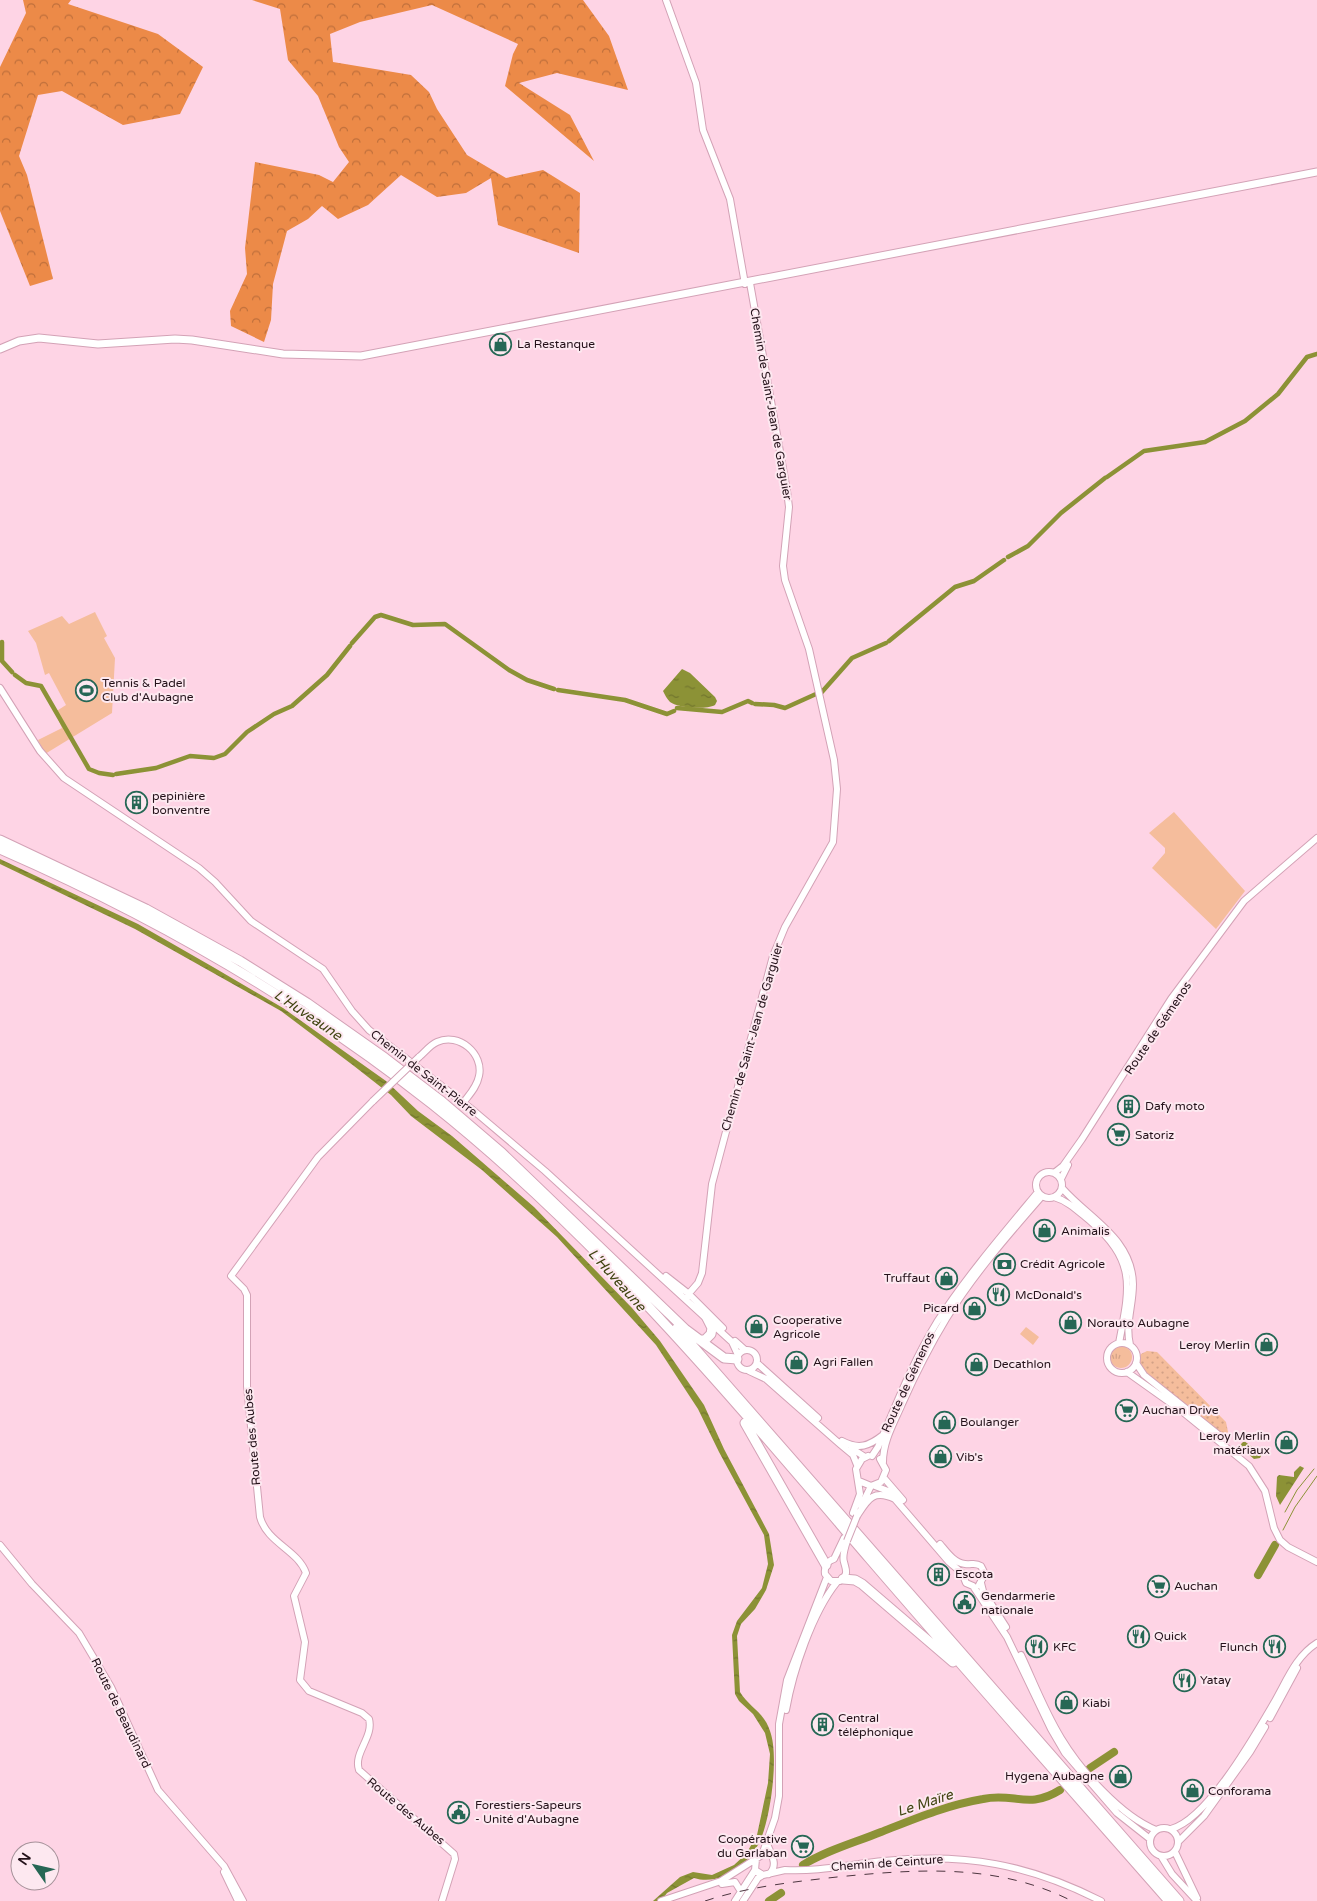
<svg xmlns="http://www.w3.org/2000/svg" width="1317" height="1901" font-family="'Varela Round',sans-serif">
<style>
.grass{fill:url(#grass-tufts)}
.forest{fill:url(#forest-crowns)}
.park{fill:url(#park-dots)}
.garden{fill:#f5bd9c}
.water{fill:url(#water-ripples)}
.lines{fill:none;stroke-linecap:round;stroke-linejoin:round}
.stream{stroke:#8c9236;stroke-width:1}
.canal{stroke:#8c9236;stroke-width:4.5}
.river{stroke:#8c9236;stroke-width:8}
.secondary-casing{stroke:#d3a2b6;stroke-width:8}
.primary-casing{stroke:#d3a2b6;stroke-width:9}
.highway-casing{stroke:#d3a2b6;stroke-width:11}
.secondary{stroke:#fff;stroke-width:6}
.primary{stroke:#fff;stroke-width:7}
.highway{stroke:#fff;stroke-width:9}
.rail{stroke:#4d3640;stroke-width:1;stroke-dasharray:9 9;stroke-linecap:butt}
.secondary-bridge-casing{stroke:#d3a2b6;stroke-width:8;stroke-linecap:butt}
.secondary-bridge{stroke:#fff;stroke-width:6}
.labels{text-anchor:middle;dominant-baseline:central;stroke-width:4;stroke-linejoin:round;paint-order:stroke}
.poi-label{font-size:12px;fill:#24121a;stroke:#fde8f0;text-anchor:start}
.street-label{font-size:12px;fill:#24121a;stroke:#fde8f0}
.water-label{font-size:14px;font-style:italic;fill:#414412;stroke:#fde8f0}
</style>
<defs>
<pattern id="grass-tufts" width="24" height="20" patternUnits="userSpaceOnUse" patternTransform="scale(1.25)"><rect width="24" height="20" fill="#f5bd9c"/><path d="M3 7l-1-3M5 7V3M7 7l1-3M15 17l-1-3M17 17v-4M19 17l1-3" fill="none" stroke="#d2a186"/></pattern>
<pattern id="forest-crowns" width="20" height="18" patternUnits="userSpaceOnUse" patternTransform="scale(1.25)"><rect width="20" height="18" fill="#ec8a48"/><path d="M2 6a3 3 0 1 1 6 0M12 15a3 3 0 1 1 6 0" fill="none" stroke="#bf6f3b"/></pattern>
<pattern id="park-dots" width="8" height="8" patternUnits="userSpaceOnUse" patternTransform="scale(1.25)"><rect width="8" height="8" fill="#f5bd9c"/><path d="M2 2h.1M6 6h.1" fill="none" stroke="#d2a186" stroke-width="1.8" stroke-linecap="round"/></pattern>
<pattern id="water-ripples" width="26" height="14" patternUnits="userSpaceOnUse" patternTransform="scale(1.25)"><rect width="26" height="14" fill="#8c9236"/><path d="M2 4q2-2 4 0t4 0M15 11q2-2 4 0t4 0" fill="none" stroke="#72762d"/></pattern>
</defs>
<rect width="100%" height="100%" fill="#fed4e5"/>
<path class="grass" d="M1110 1357a11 11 0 1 1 22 0a11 11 0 1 1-22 0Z"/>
<path class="forest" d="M23 0H71L68 4 158 34 203 67 180 114 123 125 62 91 38 95 19 156 27 175 53 279 30 286 0 211V67L26 13Z
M252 0H583L609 36 628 90 557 73 519 83 570 115 594 161 505 86 513 54 518 44 432 5 360 22 330 34 333 62 411 75 429 92 437 109 467 155 506 178 543 170 580 193 579 253 498 225 491 178 466 193 437 197 401 175 368 205 338 219 322 206 308 219 287 231 273 284 271 320 264 342 231 326 230 311 247 274 245 248 255 162 319 175 333 182 349 162 339 147 318 96 288 60 280 9Z"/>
<path class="park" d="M1147 1351 1157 1352 1226 1422 1228 1432 1224 1435 1219 1434 1153 1379 1136 1363 1141 1354Z"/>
<path class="garden" d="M95 612 107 636 104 638 115 658 112 713 45 754 38 740 62 728 55 712 66 705 49 673 45 675 36 643 28 631 62 616 69 624Z
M1174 812 1245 891 1216 929 1152 868 1165 853V848L1149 833Z
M1026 1327 1039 1337 1033 1345 1020 1334Z"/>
<path class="water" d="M682 669 690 673 715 697 717 701 715 705C706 710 678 708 670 702 667 699 665 695 663 691Z
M0 859 138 924 213 967 283 1008 386 1081 418 1111 452 1136 534 1207 632 1308 660 1341 704 1405 724 1449 769 1534 774 1565 766 1590 755 1609 741 1624 737 1636 740 1692C749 1707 764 1712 770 1731 779 1755 771 1812 762 1836 753 1862 722 1887 694 1878L667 1893 661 1901H653L680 1877 693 1872 712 1875 734 1865 746 1854 757 1835 768 1783 770 1754 765 1733 753 1714 739 1701 735 1694 733 1655 732 1635 737 1621 762 1588 768 1564 764 1535 719 1452 698 1409 656 1345 557 1237 482 1170 411 1116 391 1095 354 1066 281 1011 135 929 0 864Z
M1244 1441 1262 1454 1260 1458 1254 1459 1239 1446Z
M1300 1466 1304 1468 1280 1505 1276 1496 1277 1477 1279 1475 1294 1477V1472Z"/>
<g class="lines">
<path class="stream" d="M1285 1512 1297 1490 1314 1469
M1283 1530 1295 1507 1317 1476"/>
<path class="canal" d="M1107 477 1144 451 1205 442 1245 421 1278 394 1307 357 1317 354
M1008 557 1028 546 1061 513 1105 478
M889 641 955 587 974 581 1004 560
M2 642V661L12 672
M352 643 375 617 381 615 413 625 445 624 509 670 527 680 554 689
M15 675 26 683 41 686 89 769 99 773 113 775
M558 690 625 700 667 714 674 711
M821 693 852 658 886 643
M755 704 774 705 785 708 816 694
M677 708 722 712 748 701 752 703
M116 774 156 768 190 756 214 758 225 754 247 732 274 714 292 706 327 675 350 646"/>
<path class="river" d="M1258 1575 1275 1545
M1090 1768 1114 1752
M803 1865C827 1850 854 1843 881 1832 914 1819 947 1805 983 1799 1014 1792 1028 1810 1060 1790
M769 1901 781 1893"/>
<defs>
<path id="secondary" d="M666 0 696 83 703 130 730 199 745 284
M0 688 40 751 64 778 199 868 215 882 251 921 323 969 352 1011 369 1030 474 1111 545 1171 732 1342 738 1355
M419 1057C425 1052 430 1045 437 1042 459 1032 484 1054 479 1076 477 1087 469 1095 463 1103
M373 1101 318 1157 231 1276 244 1289 247 1295V1386L260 1517C267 1543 298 1550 306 1573L294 1596 305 1642 300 1680 309 1691 362 1713 369 1719C374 1737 353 1753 359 1770L454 1854 455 1859 442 1901
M1036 1185a13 13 0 1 1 26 0a13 13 0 1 1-26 0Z
M1054 1173 1063 1166 1082 1139 1171 999 1244 901 1317 838
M1061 1179 1068 1165
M1062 1188C1089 1219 1132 1238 1133 1284 1133 1306 1125 1324 1130 1345
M1054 1197C1068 1201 1078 1211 1089 1220 1137 1261 1130 1286 1119 1343
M666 1276 689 1294 723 1328
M685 1298 698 1283 702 1273 712 1184 773 956 785 927 833 842 837 789 834 760 809 649 785 580 783 566 789 507 787 491 750 283
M735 1341 745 1350
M1107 1358a15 15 0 1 1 30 0a15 15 0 1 1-30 0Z
M737 1360a10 10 0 1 1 20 0a10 10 0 1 1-20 0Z
M757 1363 818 1418
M1136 1363 1144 1375 1219 1435
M749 1371 766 1379 841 1445 853 1455 857 1465
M1127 1372 1179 1409 1249 1466 1265 1491 1274 1528 1280 1540 1288 1547 1317 1562
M842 1441C859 1450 869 1446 883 1435
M851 1448 865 1457
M872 1456 878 1447C896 1405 913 1361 937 1322 967 1276 1003 1234 1038 1192
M883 1462C883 1441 894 1423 902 1404 915 1375 929 1347 946 1319 973 1275 1008 1235 1042 1196
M884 1478 903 1500
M859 1481 871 1486 881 1482 886 1470 880 1459
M875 1486 888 1491 949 1562 962 1573 966 1583 973 1586 1007 1637 1051 1729 1065 1753 1117 1813 1150 1839
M861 1506 871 1486
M853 1513 860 1494 856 1469 862 1459 868 1456
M857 1516C868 1499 873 1489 895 1499
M844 1538 834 1559C827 1561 824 1567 825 1574L831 1581H840C849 1574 846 1570 844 1562 842 1556 845 1547 847 1541
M940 1544C946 1551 954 1563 965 1564 972 1565 975 1562 981 1566L985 1574 979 1585
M0 1545 32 1584 79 1633 111 1687 158 1790 224 1866 243 1901
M981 1583 983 1591 1006 1627
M1021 1655C1034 1683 1045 1712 1061 1738 1081 1771 1121 1816 1156 1830
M786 1710C793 1671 812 1613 837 1582
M1270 1718 1297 1668
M1150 1842a14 14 0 1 1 28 0a14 14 0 1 1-28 0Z
M1171 1829C1208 1819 1255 1735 1275 1701 1287 1680 1296 1656 1317 1643
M1179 1841 1204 1816 1250 1752 1265 1727
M767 1844C771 1854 779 1865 769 1874
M1175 1852 1197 1898
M1161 1856 1172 1874 1197 1901
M756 1859 755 1870 763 1875 785 1870C817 1872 852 1864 884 1861 966 1853 1028 1864 1101 1901
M224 1872 238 1901
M722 1884 735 1882 740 1890
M661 1901 721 1881 762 1855 775 1818 779 1796V1724L787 1680 827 1577
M735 1901 755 1870
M743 1901 758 1878 763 1875"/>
<path id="primary" d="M0 349 19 341 39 338 98 344 175 339 192 340 283 354 361 356 1317 172"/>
<path id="highway" d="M0 840 146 909 240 961 307 1003 385 1058 440 1100 502 1153 685 1329 724 1358 737 1359
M0 849C154 916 300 1000 432 1104 597 1235 733 1399 869 1558 968 1673 1069 1787 1169 1901
M677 1328 1179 1901
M700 1340H705L711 1334 712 1328 707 1318
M745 1423 826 1565
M843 1579 855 1580 862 1584 953 1662"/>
</defs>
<use href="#secondary" class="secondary-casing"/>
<use href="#primary" class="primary-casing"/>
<use href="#highway" class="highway-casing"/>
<use href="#secondary" class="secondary"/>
<use href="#primary" class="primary"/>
<use href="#highway" class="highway"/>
<path class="rail" d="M705 1901C747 1887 792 1882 837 1877 918 1869 997 1863 1072 1901"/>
<defs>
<path id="secondary-bridge" d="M373 1101 419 1057
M847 1541 857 1516"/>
</defs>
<use href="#secondary-bridge" class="secondary-bridge-casing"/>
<use href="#secondary-bridge" class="secondary-bridge"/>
</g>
<defs>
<symbol id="shop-ring" viewBox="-11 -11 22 22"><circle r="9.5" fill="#fde8f0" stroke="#266755" stroke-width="1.5"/><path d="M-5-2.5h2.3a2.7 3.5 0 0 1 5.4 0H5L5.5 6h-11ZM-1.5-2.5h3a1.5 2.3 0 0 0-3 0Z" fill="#266755"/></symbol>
<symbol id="stadium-ring" viewBox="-11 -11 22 22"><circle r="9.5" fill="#fde8f0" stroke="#266755" stroke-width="1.5"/><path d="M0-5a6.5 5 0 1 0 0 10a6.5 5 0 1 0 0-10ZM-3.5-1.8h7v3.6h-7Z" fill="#266755"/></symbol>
<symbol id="building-ring" viewBox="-11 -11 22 22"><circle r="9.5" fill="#fde8f0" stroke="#266755" stroke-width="1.5"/><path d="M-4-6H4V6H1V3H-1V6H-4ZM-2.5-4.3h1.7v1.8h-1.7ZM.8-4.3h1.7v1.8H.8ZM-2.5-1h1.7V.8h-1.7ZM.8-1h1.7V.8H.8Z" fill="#266755"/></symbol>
<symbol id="supermarket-ring" viewBox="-11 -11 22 22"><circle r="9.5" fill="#fde8f0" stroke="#266755" stroke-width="1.5"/><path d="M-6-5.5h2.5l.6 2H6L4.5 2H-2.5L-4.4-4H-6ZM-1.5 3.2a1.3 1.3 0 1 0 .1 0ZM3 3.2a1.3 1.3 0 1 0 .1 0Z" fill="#266755"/></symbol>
<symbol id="bank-ring" viewBox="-11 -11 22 22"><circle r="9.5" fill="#fde8f0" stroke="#266755" stroke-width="1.5"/><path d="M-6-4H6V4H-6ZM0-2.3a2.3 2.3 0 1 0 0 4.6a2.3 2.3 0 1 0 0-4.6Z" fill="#266755"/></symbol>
<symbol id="restaurant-ring" viewBox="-11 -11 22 22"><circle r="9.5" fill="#fde8f0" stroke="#266755" stroke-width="1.5"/><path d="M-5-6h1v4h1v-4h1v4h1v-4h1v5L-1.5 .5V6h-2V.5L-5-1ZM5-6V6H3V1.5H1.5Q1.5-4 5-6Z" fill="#266755"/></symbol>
<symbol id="civic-ring" viewBox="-11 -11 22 22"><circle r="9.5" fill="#fde8f0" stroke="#266755" stroke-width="1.5"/><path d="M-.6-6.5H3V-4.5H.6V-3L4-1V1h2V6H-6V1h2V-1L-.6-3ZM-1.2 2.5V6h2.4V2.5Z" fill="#266755"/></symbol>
</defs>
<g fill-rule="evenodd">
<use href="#shop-ring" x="488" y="332" width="25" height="25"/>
<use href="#stadium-ring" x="74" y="678" width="25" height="25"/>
<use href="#building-ring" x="124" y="790" width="25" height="25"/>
<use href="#building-ring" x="1116" y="1094" width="25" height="25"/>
<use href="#supermarket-ring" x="1106" y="1122" width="25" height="25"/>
<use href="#shop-ring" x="1032" y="1218" width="25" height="25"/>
<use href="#bank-ring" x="992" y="1252" width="25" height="25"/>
<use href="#shop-ring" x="934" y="1266" width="25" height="25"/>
<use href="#restaurant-ring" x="986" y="1282" width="25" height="25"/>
<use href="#shop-ring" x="962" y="1296" width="25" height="25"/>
<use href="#shop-ring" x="1058" y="1310" width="25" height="25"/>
<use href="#shop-ring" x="744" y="1314" width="25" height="25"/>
<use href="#shop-ring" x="1254" y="1332" width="25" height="25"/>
<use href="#shop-ring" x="784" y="1350" width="25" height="25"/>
<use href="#shop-ring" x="964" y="1352" width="25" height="25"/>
<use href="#supermarket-ring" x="1114" y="1398" width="25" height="25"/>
<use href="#shop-ring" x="932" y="1410" width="25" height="25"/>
<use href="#shop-ring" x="1274" y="1430" width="25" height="25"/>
<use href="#shop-ring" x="928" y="1444" width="25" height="25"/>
<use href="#building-ring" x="926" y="1562" width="25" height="25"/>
<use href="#supermarket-ring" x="1146" y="1574" width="25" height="25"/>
<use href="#civic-ring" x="952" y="1590" width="25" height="25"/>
<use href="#restaurant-ring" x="1126" y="1624" width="25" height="25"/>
<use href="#restaurant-ring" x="1024" y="1634" width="25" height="25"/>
<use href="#restaurant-ring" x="1262" y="1634" width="25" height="25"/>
<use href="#restaurant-ring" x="1172" y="1668" width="25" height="25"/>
<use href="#shop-ring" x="1054" y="1690" width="25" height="25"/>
<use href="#building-ring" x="810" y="1712" width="25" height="25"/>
<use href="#shop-ring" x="1108" y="1764" width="25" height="25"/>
<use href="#shop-ring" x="1180" y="1778" width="25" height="25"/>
<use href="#civic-ring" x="446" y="1800" width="25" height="25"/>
<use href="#supermarket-ring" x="790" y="1834" width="25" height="25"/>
</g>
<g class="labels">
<g class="poi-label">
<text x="517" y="344">La Restanque</text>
<text x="102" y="683">Tennis &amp; Padel<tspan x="102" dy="14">Club d'Aubagne</tspan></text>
<text x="152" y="796">pepinière<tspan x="152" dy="14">bonventre</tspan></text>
<text x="1145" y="1106">Dafy moto</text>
<text x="1135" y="1135">Satoriz</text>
<text x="1061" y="1231">Animalis</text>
<text x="1020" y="1264">Crédit Agricole</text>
<text x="930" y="1278" text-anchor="end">Truffaut</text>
<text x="1015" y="1295">McDonald's</text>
<text x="959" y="1308" text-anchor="end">Picard</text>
<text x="773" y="1320">Cooperative<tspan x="773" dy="14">Agricole</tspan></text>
<text x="1087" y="1323">Norauto Aubagne</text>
<text x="1250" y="1345" text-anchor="end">Leroy Merlin</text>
<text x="813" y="1362">Agri Fallen</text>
<text x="993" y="1364">Decathlon</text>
<text x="1142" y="1410">Auchan Drive</text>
<text x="960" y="1422">Boulanger</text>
<text x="1270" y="1436" text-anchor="end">Leroy Merlin<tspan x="1270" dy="14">matériaux</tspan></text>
<text x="956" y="1457">Vib's</text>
<text x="955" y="1574">Escota</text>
<text x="1174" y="1586">Auchan</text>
<text x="981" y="1596">Gendarmerie<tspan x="981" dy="14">nationale</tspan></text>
<text x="1154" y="1636">Quick</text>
<text x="1053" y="1647">KFC</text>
<text x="1258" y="1647" text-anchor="end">Flunch</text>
<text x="1200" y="1680">Yatay</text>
<text x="1082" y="1703">Kiabi</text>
<text x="838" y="1718">Central<tspan x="838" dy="14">téléphonique</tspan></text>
<text x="1104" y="1776" text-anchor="end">Hygena Aubagne</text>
<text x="1208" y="1791">Conforama</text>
<text x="475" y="1805">Forestiers-Sapeurs<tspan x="475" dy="14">- Unité d'Aubagne</tspan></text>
<text x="787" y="1839" text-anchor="end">Coopérative<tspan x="787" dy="14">du Garlaban</tspan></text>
</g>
<g class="street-label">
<text transform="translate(771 404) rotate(80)">Chemin de Saint-Jean de Garguier</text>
<text transform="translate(1158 1028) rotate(-56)">Route de Gémenos</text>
<text transform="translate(752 1037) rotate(-74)">Chemin de Saint-Jean de Garguier</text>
<text transform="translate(424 1073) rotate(38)">Chemin de Saint-Pierre</text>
<text transform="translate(908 1382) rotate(-65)">Route de Gémenos</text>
<text transform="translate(252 1437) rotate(-95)">Route des Aubes</text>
<text transform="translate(121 1713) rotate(64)">Route de Beaudinard</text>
<text transform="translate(406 1811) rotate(40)">Route des Aubes</text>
<text transform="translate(887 1863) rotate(-4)">Chemin de Ceinture</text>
</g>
<g class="water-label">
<text transform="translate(308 1015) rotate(34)">L'Huveaune</text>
<text transform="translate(617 1280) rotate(48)">L'Huveaune</text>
<text transform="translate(925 1803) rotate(-18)">Le Maïre</text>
</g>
</g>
<g transform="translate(35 1866) rotate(304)"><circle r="24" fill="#fde8f0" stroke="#a6929a"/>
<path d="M0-4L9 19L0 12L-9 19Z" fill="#266755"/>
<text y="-8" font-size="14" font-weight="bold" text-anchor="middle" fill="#24121a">N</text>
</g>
</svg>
